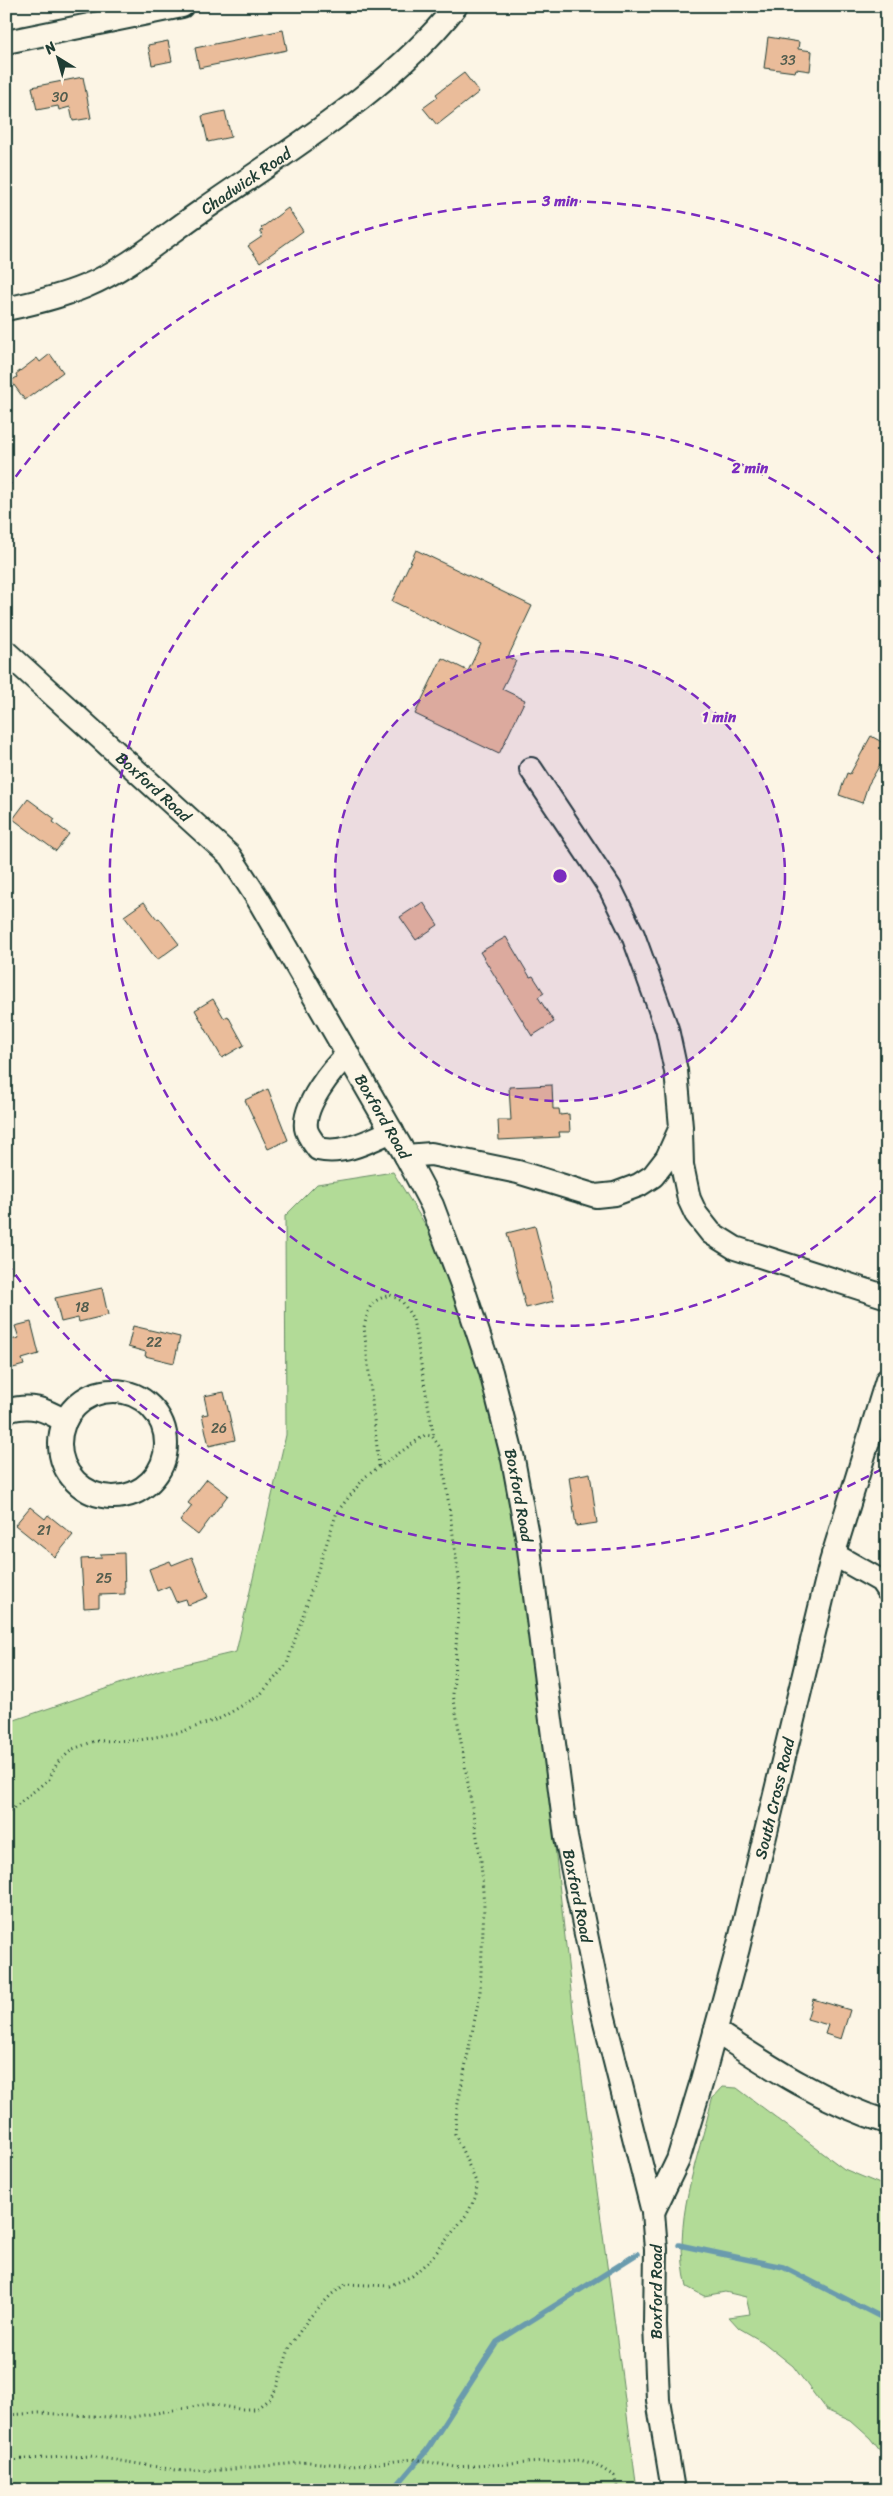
<svg xmlns="http://www.w3.org/2000/svg" width="893" height="2496" font-family="Sriracha,sans-serif">
<style>
.green{fill:#b2db97;stroke:#688c66}
.lines{fill:none;stroke-linecap:round;stroke-linejoin:round}
.stream{stroke:#6b9bad;stroke-width:5.5}
.building{fill:#eabc9a;stroke:#1f3d34}
.minor-casing{stroke:#1f3d34;stroke-width:26}
.path{stroke:#1f3d34;stroke-width:3;stroke-dasharray:1 4;stroke-linecap:butt}
.minor{stroke:#fcf5e5;stroke-width:22}
.ring{fill:none;stroke:#7b2cbf;stroke-width:2.5;stroke-dasharray:9 6}
.labels{text-anchor:middle;dominant-baseline:central;stroke-width:4;stroke-linejoin:round;paint-order:stroke}
.number-label{font-size:14px;fill:#525d4e}
.street-label{font-size:16px;fill:#1f3d34;stroke:#fcf5e5}
.centre{fill:#7b2cbf;stroke:#fcf5e5;stroke-width:2.5}
.ring-label{font-size:15px;text-anchor:middle;font-weight:bold;fill:#7b2cbf;stroke:#fcf5e5;stroke-width:4;stroke-linejoin:round;paint-order:stroke}
</style>
<rect width="100%" height="100%" fill="#fcf5e5"/>
<filter id="ink" filterUnits="userSpaceOnUse"><feTurbulence type="fractalNoise" baseFrequency=".02" numOctaves="2"/><feDisplacementMap in="SourceGraphic" scale="10" xChannelSelector="R" yChannelSelector="G"/><feConvolveMatrix kernelMatrix="1 2 1 2 8 2 1 2 1" color-interpolation-filters="sRGB"/></filter>
<g filter="url(#ink)">
<path class="green" d="M393 1172 447 1260 499 1444 531 1632 574 2018 637 2490H6V1723L160 1670 236 1652 286 1435 285 1216 317 1184Z
M723 2087 737 2088 844 2169 887 2187V2481L883 2480 885 2457 870 2438 851 2421 826 2410 793 2366 763 2342 739 2328 729 2317 750 2314 746 2297 725 2292 704 2296 687 2287C671 2223 698 2161 712 2099Z"/>
<g class="lines">
<path class="stream" d="M679 2245 783 2267 887 2320
M393 2490 427 2450 497 2342 637 2254"/>
</g>
<path class="building" d="M283 30 287 50 199 68 195 48Z
M768 37 799 42 798 49 812 51 810 71 796 69 795 72 764 68Z
M168 41 172 61 152 65 148 45Z
M464 73 479 92 437 125 423 108 438 97 436 94Z
M83 77 91 118 73 121 70 107 59 110 58 106 37 110 32 87Z
M225 111 231 137 208 142 202 116Z
M288 208 303 231 260 262 248 246 263 236 260 231 263 230 261 228Z
M50 354 63 372 25 400 11 381 17 377 16 374 37 358 40 362Z
M416 550 532 606 508 657 516 661 502 689 525 700 499 754 415 714 442 658 468 671 481 644 392 601Z
M871 736 887 745V753L868 785 862 803 839 795 847 773 850 774Z
M28 799 55 819 53 822 69 834 56 851 13 819Z
M144 902 157 919 159 918 179 944 157 960 124 916Z
M423 902 438 925 416 940 400 917Z
M506 937 530 977 533 976 544 993 538 997 554 1022 532 1036 480 952Z
M213 999 224 1018 228 1016 244 1045 222 1058 195 1010Z
M552 1085 553 1109H559L560 1115 569 1114 570 1132H559L560 1137 499 1140 498 1120H511L509 1087Z
M268 1089 288 1140 268 1149 245 1100Z
M535 1226 554 1301 526 1308 507 1233Z
M102 1288 108 1315 79 1322 78 1318 61 1322 55 1298Z
M31 1322 39 1354 22 1359 24 1365 6 1370V1341L19 1338 15 1326Z
M133 1326 180 1337 174 1363 145 1356 146 1352 128 1347Z
M224 1392 235 1440 209 1446 202 1415 208 1414 204 1396Z
M590 1473 597 1523 576 1526 569 1477Z
M207 1479 228 1495 198 1535 180 1521 192 1506 188 1503Z
M30 1507 45 1519 48 1515 73 1535 55 1557 15 1525Z
M124 1553 125 1594 99 1595V1607L84 1608 81 1559 101 1558V1554Z
M192 1557 208 1597 188 1605 186 1599 176 1602 169 1586 157 1591 149 1569 170 1561 172 1565Z
M813 1999 850 2010 841 2039 825 2034 828 2025 807 2019Z"/>
<g class="lines">
<defs>
<g id="minor">
<path d="M6 42 182 6"/>
<path id="s1" d="M6 309C34 303 60 297 86 286 127 269 164 237 200 212 286 152 391 89 456 6"/>
<path id="s2" d="M6 652 230 856 258 899 406 1156 432 1205 461 1282 491 1372 513 1459 528 1541 566 1837 600 2002 653 2212 656 2249 655 2324 658 2400 673 2490"/>
<path d="M348 1054C332 1069 303 1105 306 1128 307 1135 314 1143 318 1149 344 1155 369 1141 392 1131"/>
<path d="M681 1132 682 1165 689 1199 696 1214 711 1233 735 1248 887 1297"/>
<path d="M406 1156 431 1154 518 1172 596 1196 615 1194 639 1185 653 1176 667 1158 681 1127 676 1071 667 1029 633 935 610 888 531 769"/>
<circle cx="113" cy="1444" r="53"/>
<path d="M6 1411C31 1403 44 1409 65 1421"/>
<path d="M833 1554 881 1581 887 1590"/>
<path d="M715 2031C770 2067 823 2102 887 2122"/>
<path id="s3" d="M653 2212 678 2160 701 2084 738 1948 831 1562 887 1380"/>
</g>
</defs>
<use href="#minor" class="minor-casing"/>
<path class="path" d="M379 1466 364 1327C369 1307 369 1301 390 1295L402 1301 413 1319 434 1438
M6 1814 49 1779 57 1763 73 1749 95 1741 140 1740 181 1732 221 1718 260 1695 287 1664 337 1512 365 1477 425 1435 432 1436 441 1449 460 1585 453 1694 481 1861 484 1907 480 1993 457 2108 455 2134 477 2184 476 2196 467 2214 431 2259 412 2276 389 2286 346 2284 332 2294 309 2318 290 2346 276 2389 269 2399 256 2409H239L209 2404 127 2418 39 2413 6 2415
M6 2460 90 2456 182 2471 221 2470 309 2462 353 2466 413 2459 455 2467 580 2460 595 2464 614 2476 618 2490"/>
<use href="#minor" class="minor"/>
</g>
</g>
<circle cx="560" cy="876" r="225" fill="#7b2cbf" fill-opacity=".12"/>
<g class="ring">
<circle cx="560" cy="876" r="225"/>
<path d="M886 1186A450 450 0 1 1 886 566"/>
<path d="M882 1469A675 675 0 0 1 7 1263M7 489A675 675 0 0 1 882 283"/>
</g>
<g class="labels">
<g class="number-label">
<text x="788" y="60">33</text>
<text x="60" y="97">30</text>
<text x="82" y="1307">18</text>
<text x="154" y="1342">22</text>
<text x="219" y="1428">26</text>
<text x="44" y="1530">21</text>
<text x="104" y="1578">25</text>
</g>
<g class="street-label">
<text stroke="none"><textPath href="#s1" startOffset="275">Chadwick Road</textPath></text>
<text stroke="none"><textPath href="#s2" startOffset="200">Boxford Road</textPath></text>
<text stroke="none"><textPath href="#s2" startOffset="605">Boxford Road</textPath></text>
<text stroke="none"><textPath href="#s2" startOffset="1010">Boxford Road</textPath></text>
<text stroke="none"><textPath href="#s3" startOffset="432">South Cross Road</textPath></text>
<text stroke="none"><textPath href="#s2" startOffset="1415">Boxford Road</textPath></text>
<text transform="translate(656 2292) rotate(-90)">Boxford Road</text>
</g>
</g>
<circle cx="560" cy="876" r="8" class="centre"/>
<g class="ring-label">
<text x="560" y="206">3 min</text>
<text x="750" y="473">2 min</text>
<text x="719" y="722">1 min</text>
</g>
<rect width="893" height="2496" fill="none" stroke="#fcf5e5" stroke-width="25"/>
<rect x="12" y="12" width="868" height="2471" fill="none" stroke="#1f3d34" stroke-width="2" filter="url(#ink)"/>
<g transform="translate(58 58) rotate(323)" stroke="#fcf5e5" stroke-width="4" paint-order="stroke">
<path d="M0-4L9 19L0 12L-9 19Z" fill="#1f3d34"/>
<text y="-8" font-size="14" font-weight="bold" text-anchor="middle" fill="#1f3d34">N</text>
</g>
</svg>
